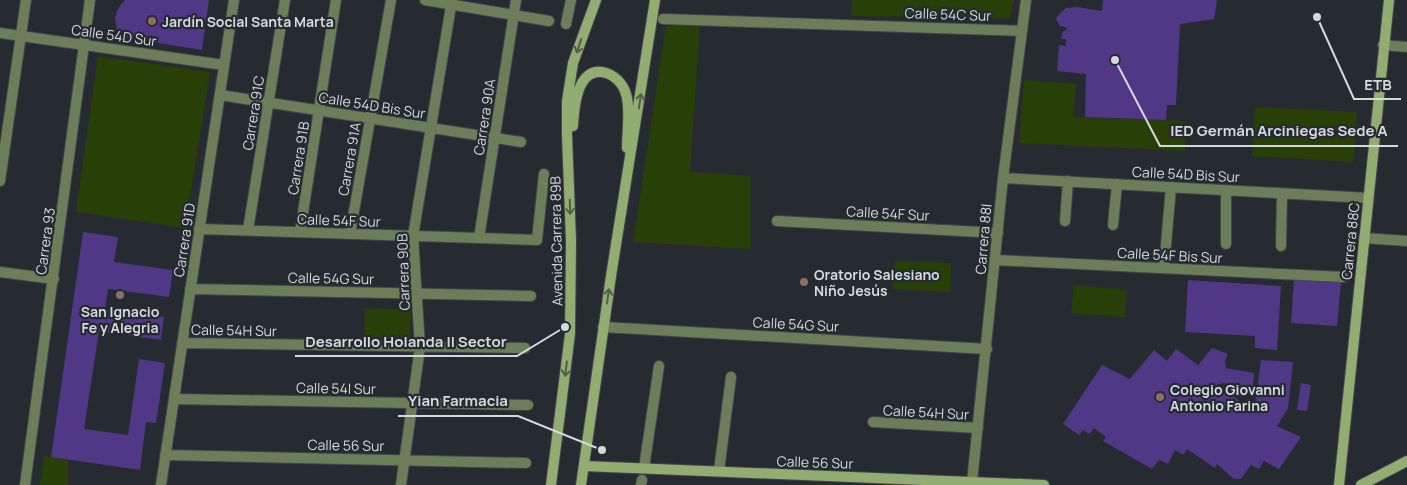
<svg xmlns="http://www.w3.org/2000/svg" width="1407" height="485" font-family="Manrope,sans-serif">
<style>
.green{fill:#284008}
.building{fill:#503886}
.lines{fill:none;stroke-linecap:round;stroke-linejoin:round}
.street-casing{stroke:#41474d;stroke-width:12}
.secondary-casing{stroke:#41474d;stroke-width:12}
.street{stroke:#6d7d59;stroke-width:10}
.secondary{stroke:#93ac72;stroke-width:10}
.oneway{stroke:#515f4b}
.education-dot{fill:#8d6e63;stroke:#252b31;stroke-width:2}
.labels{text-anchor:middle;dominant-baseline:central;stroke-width:4.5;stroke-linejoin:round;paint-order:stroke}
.street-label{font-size:14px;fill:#d5d9dd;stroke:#252b31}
.poi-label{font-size:14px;font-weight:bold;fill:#d5d9dd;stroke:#252b31;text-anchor:start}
.leader{fill:none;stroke:#d5d9dd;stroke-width:2}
.callout-dot{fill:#d5d9dd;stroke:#252b31;stroke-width:2}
.callout-label{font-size:15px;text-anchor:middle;font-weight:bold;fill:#d5d9dd;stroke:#252b31;stroke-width:4.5;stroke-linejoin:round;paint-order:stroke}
</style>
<rect width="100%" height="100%" fill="#252b31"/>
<path class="green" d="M852 0H1014L1010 18 851 16Z
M700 23 690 172 751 176V249L633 242 666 26Z
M98 56 210 72 185 228 76 212Z
M1024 80 1076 84 1073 117 1186 121 1185 151 1019 143Z
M1255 107 1357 112 1353 162 1252 156Z
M895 261 951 263 950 292 893 289Z
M1074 285 1127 290 1125 317 1071 313Z
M365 308 411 310 410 339 364 337Z
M44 456 68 459V485H40Z"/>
<path class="building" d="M124 0H209L202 50 128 38 117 30 115 19 117 11 121 4 125 1Z
M1103 0H1217L1214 19 1180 24 1176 105H1167L1166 120 1085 117 1086 74 1057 71 1059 45 1066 46V39H1061L1062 33 1068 28 1060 26 1056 19 1059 14 1066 8 1077 7 1102 11Z
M83 232 118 237 114 262 173 270 169 297 108 289 105 309 164 317 161 340 99 331 84 429 128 435 139 359 165 363 156 423 146 422 140 470 51 457Z
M1294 279 1341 282 1337 326 1291 323Z
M1188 280 1281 286 1277 350 1255 348V336L1185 332Z
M1212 348 1228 354 1225 361 1226 368 1254 373 1253 389 1223 383 1217 385 1254 411 1261 360 1293 362 1288 408 1277 426 1301 437 1279 469 1264 461 1259 469 1251 465 1241 479H1234L1217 464 1215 468 1187 449 1183 455 1175 450 1168 464 1159 460 1152 469 1103 441 1106 437 1094 428 1089 434 1083 430 1079 435 1063 424 1102 365 1130 379 1154 350 1167 361 1176 349 1198 365Z
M1301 383 1311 385 1307 411 1297 410Z"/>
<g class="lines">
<defs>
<path id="street" d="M425 0 549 21
M663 19 1022 31
M566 24 571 0
M0 33 224 65
M1383 45 1407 47
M220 95 521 142
M1003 178 1368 198
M0 181 26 0
M777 221 998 233
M1065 221 1068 181
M1113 225 1117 184
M199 229 537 240 544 174
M248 230 285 0
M300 232 336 0
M350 234 391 0
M479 238 516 0
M1364 238 1407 241
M1226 244V191
M1281 246 1282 194
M995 260 1343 277
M1164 268 1171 187
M0 272 54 279
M190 289 531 296
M603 327 987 349
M182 343 525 348
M174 399 528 405
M873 422 978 428
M165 455 526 463
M644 468 659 366
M719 471 731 377
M972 482 1003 178 1026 0
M25 485 90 0
M161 485 234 0
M401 485 420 347 413 236 452 0
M641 485 642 480"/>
<path id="secondary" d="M573 126C574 108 577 64 606 73 614 75 622 83 625 91 631 106 627 132 627 148
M584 466 1044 485
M551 485 570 334 571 241 567 135V101L573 63 596 0
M581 485 611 276 655 0
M1339 485 1389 0
M1361 485 1407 461"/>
</defs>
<use href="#street" class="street-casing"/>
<use href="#secondary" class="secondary-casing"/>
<use href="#street" class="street"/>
<use href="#secondary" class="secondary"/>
</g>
<defs><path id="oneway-shaft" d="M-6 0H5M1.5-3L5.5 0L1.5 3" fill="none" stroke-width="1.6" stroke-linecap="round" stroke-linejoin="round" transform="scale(1.25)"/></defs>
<g class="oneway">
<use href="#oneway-shaft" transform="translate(579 46) rotate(108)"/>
<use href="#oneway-shaft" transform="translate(640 101) rotate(-81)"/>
<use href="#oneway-shaft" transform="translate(570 207) rotate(88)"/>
<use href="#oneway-shaft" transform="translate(608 296) rotate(-82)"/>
<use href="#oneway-shaft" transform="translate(566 369) rotate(97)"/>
</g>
<g class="education-dot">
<circle cx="152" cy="21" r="5"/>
<circle cx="804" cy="282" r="5"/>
<circle cx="120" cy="295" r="5"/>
<circle cx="1160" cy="397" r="5"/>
</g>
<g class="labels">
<g class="street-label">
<text transform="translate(948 14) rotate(2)">Calle 54C Sur</text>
<text transform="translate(114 35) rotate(8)">Calle 54D Sur</text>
<text transform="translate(372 105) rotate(9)">Calle 54D Bis Sur</text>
<text transform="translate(253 113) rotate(-81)">Carrera 91C</text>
<text transform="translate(484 117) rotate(-81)">Carrera 90A</text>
<text transform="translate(298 158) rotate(-81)">Carrera 91B</text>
<text transform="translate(349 159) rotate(-80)">Carrera 91A</text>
<text transform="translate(1186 174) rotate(3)">Calle 54D Bis Sur</text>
<text transform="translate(888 213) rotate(3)">Calle 54F Sur</text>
<text transform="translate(339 220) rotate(2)">Calle 54F Sur</text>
<text transform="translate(983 239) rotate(-85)">Carrera 88I</text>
<text transform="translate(184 240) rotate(-81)">Carrera 91D</text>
<text transform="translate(45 241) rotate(-82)">Carrera 93</text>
<text transform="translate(556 241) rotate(-91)">Avenida Carrera 89B</text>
<text transform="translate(1350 241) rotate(-84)">Carrera 88C</text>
<text transform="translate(1170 255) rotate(3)">Calle 54F Bis Sur</text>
<text transform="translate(403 272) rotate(-92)">Carrera 90B</text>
<text transform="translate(331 278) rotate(1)">Calle 54G Sur</text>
<text transform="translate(796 324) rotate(3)">Calle 54G Sur</text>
<text transform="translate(234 330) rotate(1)">Calle 54H Sur</text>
<text transform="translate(336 388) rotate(1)">Calle 54I Sur</text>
<text transform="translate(926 412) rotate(3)">Calle 54H Sur</text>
<text transform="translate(346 445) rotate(1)">Calle 56 Sur</text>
<text transform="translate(815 462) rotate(2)">Calle 56 Sur</text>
</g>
<g class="poi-label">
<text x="162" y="21">Jardín Social Santa Marta</text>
<text x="814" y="274">Oratorio Salesiano<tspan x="814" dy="16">Niño Jesús</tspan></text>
<text x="120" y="311" text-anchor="middle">San Ignacio<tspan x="120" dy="16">Fe y Alegria</tspan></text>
<text x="1170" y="389">Colegio Giovanni<tspan x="1170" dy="16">Antonio Farina</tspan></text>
</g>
</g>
<path class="leader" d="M1317 17L1354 99H1401M1115 60L1160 146H1398M565 327L517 356H295M602 450L518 416H398"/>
<g class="callout-dot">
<circle cx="1317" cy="17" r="5"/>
<circle cx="1115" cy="60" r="5"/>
<circle cx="565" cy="327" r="5"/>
<circle cx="602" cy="450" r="5"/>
</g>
<g class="callout-label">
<text x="1378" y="90">ETB</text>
<text x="1279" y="136">IED Germán Arciniegas Sede A</text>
<text x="406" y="347">Desarrollo Holanda II Sector</text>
<text x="458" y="406">Yian Farmacia</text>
</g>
</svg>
